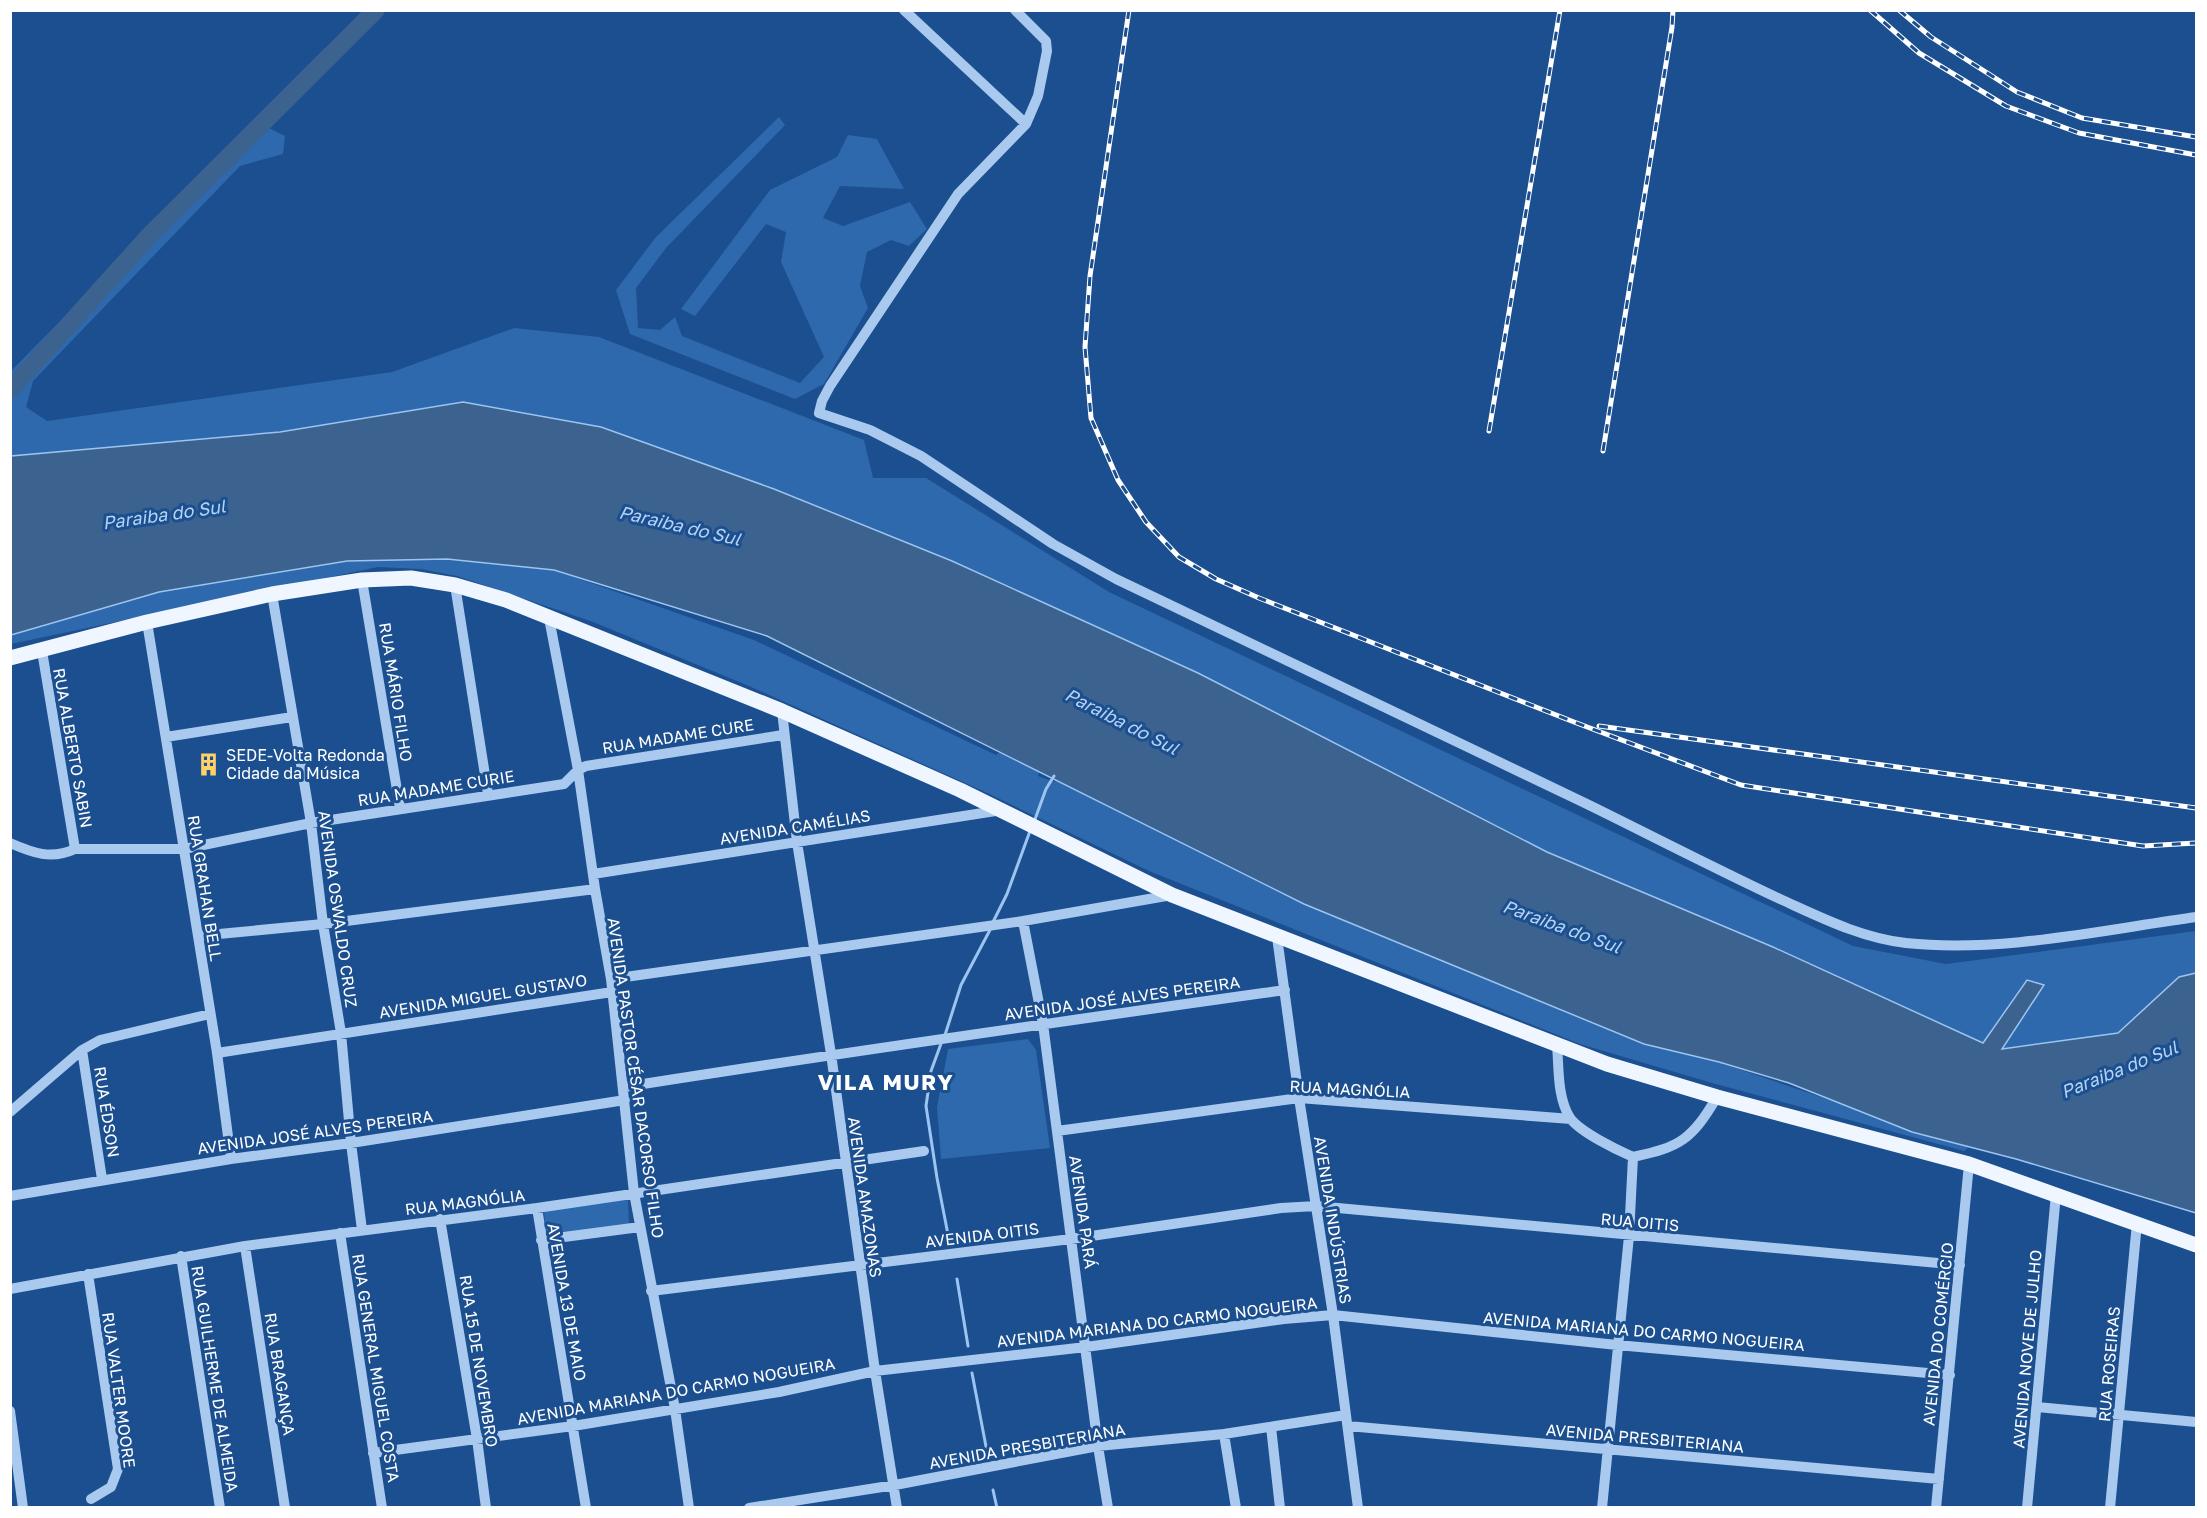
<svg xmlns="http://www.w3.org/2000/svg" width="2207" height="1518" font-family="'Golos Text',sans-serif">
<style>
.green{fill:#2e69ad}
.water{fill:#3c6290;stroke:#9cc4f0;stroke-width:1.5}
.lines{fill:none;stroke-linecap:round;stroke-linejoin:round}
.stream{stroke:#9cc4f0;stroke-width:3}
.river{stroke:#3c6290;stroke-width:18}
.minor{stroke:#a9c9ee;stroke-width:10}
.major{stroke:#f0f6ff;stroke-width:15}
.rail-casing{stroke:#fff;stroke-width:5}
.rail{stroke:#1b4f8f;stroke-width:3;stroke-dasharray:9;stroke-linecap:butt}
.labels{text-anchor:middle;dominant-baseline:central;stroke-width:6;stroke-linejoin:round;paint-order:stroke}
.street-label{font-size:16px;fill:#fff;stroke:#1b4f8f}
.poi-label{font-size:16px;fill:#fff;stroke:#1b4f8f;text-anchor:start}
.water-label{font-size:18px;font-style:italic;fill:#b5d3f5;stroke:#1b4f8f}
.district-label{font-size:22px;font-weight:bold;letter-spacing:1.5px;fill:#fff;stroke:#1b4f8f}
</style>
<rect width="100%" height="100%" fill="#1b4f8f"/>
<path class="green" d="M779 117 785 125 666 248 636 288 638 328 660 330 675 317 682 336 800 383 824 357 781 262 786 232 766 224 695 316 681 309 770 190 837 157 848 135 877 139 904 189 840 186 823 218 843 226 910 202 927 229 909 246 891 240 867 252 860 286 868 308 824 384 795 399 630 334 616 290 656 237Z
M257 122 285 136 283 154 240 166 33 381 26 407 47 421 392 372 514 328 599 337 864 440 873 478H926L1109 592 1853 946 1946 964 2196 931V973L2179 977 2118 1033 2001 1049 2044 985 2027 980 1983 1043 1773 947 1547 852 1198 673 463 402 280 432 11 456V371Z
M447 559 554 570 754 640 996 755 1019 737 1044 747 1038 776 1054 782 1067 764 1543 1003 1969 1147 1964 1151 1712 1083 1580 1044 1149 871 983 791 749 686 593 622 457 576 421 569 378 567 11 644 10 635 159 592 347 561Z
M1028 1039 1036 1050 1050 1148 941 1159 937 1107 948 1049Z
M628 1198 629 1226 546 1235 544 1211Z"/>
<path class="water" d="M463 402 601 427 774 489 952 561 1198 673 1547 852 1773 947 1983 1043 2027 980 2044 985 2002 1049 2118 1033 2179 977 2196 973V1213L2016 1159 1912 1132 1789 1083 1719 1062 1644 1044 1304 904 767 636 554 570 447 559 347 561 159 592 11 635V456L280 432Z"/>
<g class="lines">
<path class="stream" d="M1034 822 1046 789 1054 776
M993 922 1007 894 1030 831
M945 1035 961 985 991 928
M942 1041 931 1071 926 1106 937 1178 950 1245
M957 1279 968 1346
M972 1373 988 1457
M993 1490 997 1508"/>
<path class="river" d="M10 390 148 237 376 10"/>
<path class="minor" d="M904 10 1026 124
M1015 10 1046 41 1047 51 1038 96 1026 124 958 194 830 386 822 401 819 413 870 430 921 456 1053 544 1116 579C1274 654 1433 729 1591 806 1654 837 1716 869 1780 899 1820 917 1861 938 1906 943 2001 953 2102 930 2196 917
M362 580 400 808
M455 585 488 794
M272 594 311 823 323 924 341 1033 351 1143 362 1230
M549 618 578 770 595 889 611 979 634 1193 675 1409 689 1508
M147 622 217 1053 231 1159
M42 651 75 849
M782 711 797 842 831 1054 875 1371 897 1508
M166 737 292 717
M10 843C33 853 51 860 75 849H184L311 823 564 784 578 770 586 766 783 735
M593 874 1002 810
M1023 921 1043 1024 1098 1446 1108 1508
M198 936 323 924 595 889
M1277 937 1299 1098 1333 1315 1358 1508
M611 979 1023 921 1172 895
M1557 1045C1559 1068 1557 1097 1570 1118 1580 1132 1617 1150 1633 1157
M82 1050 102 1179
M217 1053 612 992
M624 1087C844 1052 1065 1021 1285 990
M10 1112 82 1050 100 1040 210 1014
M1057 1131 1299 1098 1571 1119
M1633 1157C1681 1147 1692 1139 1717 1097
M10 1196 231 1159 351 1143 625 1100
M537 1208 586 1508
M440 1219 477 1439 486 1508
M340 1233 382 1508
M541 1240 640 1227
M245 1246 285 1508
M181 1256 220 1508
M88 1274 118 1469 111 1487 91 1499
M10 1289 245 1246 537 1208 924 1151
M651 1291 1071 1239 1281 1208 1316 1206 1960 1265
M2037 1407 2196 1422
M10 1411 23 1508
M1348 1426 1939 1479
M1271 1427 1280 1508
M1224 1434 1236 1508
M373 1453 573 1426 779 1392 875 1371 1086 1347 1284 1319 1333 1315 1617 1345 1950 1375
M749 1508 895 1485 1098 1446 1224 1434 1346 1415
M1602 1508 1629 1236 1633 1157
M1936 1508 1969 1164
M2027 1508 2056 1194
M2110 1508 2137 1223"/>
<path class="major" d="M10 658 147 622 272 594 362 580 411 578 455 585 506 600 782 711 960 790 1172 895 1607 1064 1717 1097 1969 1164 2196 1245"/>
<defs>
<path id="rail" d="M1129 10 1090 276 1085 347 1091 418 1118 480 1146 522 1179 557 1216 579 1259 598 1574 722 1741 785 2143 846 2196 843
M1870 10 1919 53 2006 106 2079 133 2196 155
M1899 10 1931 37 2017 92 2082 118 2196 137
M1489 431 1560 10
M1603 451 1672 27 1673 10
M1599 726 2196 808"/>
</defs>
<use href="#rail" class="rail-casing"/>
<use href="#rail" class="rail"/>
</g>
<defs>
<symbol id="building-bare" viewBox="-9 -9 18 18"><path d="M-4-6H4V6H1V3H-1V6H-4ZM-2.5-4.3h1.7v1.8h-1.7ZM.8-4.3h1.7v1.8H.8ZM-2.5-1h1.7V.8h-1.7ZM.8-1h1.7V.8H.8Z" fill="#ffd166" stroke="#1b4f8f" stroke-width="2.5" paint-order="stroke"/></symbol>
</defs>
<g fill-rule="evenodd">
<use href="#building-bare" x="192" y="748" width="33" height="33"/>
</g>
<g class="labels">
<g class="street-label">
<text transform="translate(396 692) rotate(81)">RUA MÁRIO FILHO</text>
<text transform="translate(678 736) rotate(-9)">RUA MADAME CURE</text>
<text transform="translate(73 748) rotate(80)">RUA ALBERTO SABIN</text>
<text transform="translate(436 788) rotate(-9)">RUA MADAME CURIE</text>
<text transform="translate(795 827) rotate(-9)">AVENIDA CAMÉLIAS</text>
<text transform="translate(205 888) rotate(81)">RUA GRAHAN BELL</text>
<text transform="translate(338 909) rotate(82)">AVENIDA OSWALDO CRUZ</text>
<text transform="translate(483 996) rotate(-9)">AVENIDA MIGUEL GUSTAVO</text>
<text transform="translate(1122 998) rotate(-8)">AVENIDA JOSÉ ALVES PEREIRA</text>
<text transform="translate(636 1078) rotate(82)">AVENIDA PASTOR CÉSAR DACORSO FILHO</text>
<text transform="translate(1350 1089) rotate(3)">RUA MAGNÓLIA</text>
<text transform="translate(107 1112) rotate(81)">RUA ÉDSON</text>
<text transform="translate(315 1132) rotate(-8)">AVENIDA JOSÉ ALVES PEREIRA</text>
<text transform="translate(865 1197) rotate(82)">AVENIDA AMAZONAS</text>
<text transform="translate(465 1202) rotate(-7)">RUA MAGNÓLIA</text>
<text transform="translate(1083 1212) rotate(82)">AVENIDA PARÁ</text>
<text transform="translate(1333 1220) rotate(81)">AVENIDA INDÚSTRIAS</text>
<text transform="translate(1640 1222) rotate(5)">RUA OITIS</text>
<text transform="translate(982 1235) rotate(-7)">AVENIDA OITIS</text>
<text transform="translate(567 1302) rotate(80)">AVENIDA 13 DE MAIO</text>
<text transform="translate(1157 1322) rotate(-7)">AVENIDA MARIANA DO CARMO NOGUEIRA</text>
<text transform="translate(1644 1331) rotate(5)">AVENIDA MARIANA DO CARMO NOGUEIRA</text>
<text transform="translate(1938 1334) rotate(-84)">AVENIDA DO COMÉRCIO</text>
<text transform="translate(2027 1349) rotate(-85)">AVENIDA NOVE DE JULHO</text>
<text transform="translate(479 1361) rotate(81)">RUA 15 DE NOVEMBRO</text>
<text transform="translate(2109 1364) rotate(-85)">RUA ROSEIRAS</text>
<text transform="translate(376 1368) rotate(81)">RUA GENERAL MIGUEL COSTA</text>
<text transform="translate(280 1374) rotate(81)">RUA BRAGANÇA</text>
<text transform="translate(215 1379) rotate(81)">RUA GUILHERME DE ALMEIDA</text>
<text transform="translate(119 1390) rotate(82)">RUA VALTER MOORE</text>
<text transform="translate(676 1391) rotate(-10)">AVENIDA MARIANA DO CARMO NOGUEIRA</text>
<text transform="translate(1645 1438) rotate(5)">AVENIDA PRESBITERIANA</text>
<text transform="translate(1027 1446) rotate(-10)">AVENIDA PRESBITERIANA</text>
</g>
<g class="poi-label">
<text x="226" y="755">SEDE-Volta Redonda<tspan x="226" dy="18">Cidade da Música</tspan></text>
</g>
<g class="water-label">
<text transform="translate(164 514) rotate(-8)">Paraiba do Sul</text>
<text transform="translate(680 525) rotate(13)">Paraiba do Sul</text>
<text transform="translate(1122 721) rotate(27)">Paraiba do Sul</text>
<text transform="translate(1562 926) rotate(20)">Paraiba do Sul</text>
<text transform="translate(2119 1069) rotate(-22)">Paraiba do Sul</text>
</g>
<g class="district-label">
<text x="886" y="1081">VILA MURY</text>
</g>
</g>
<rect width="2207" height="1518" fill="none" stroke="#ffffff" stroke-width="24"/>
</svg>
